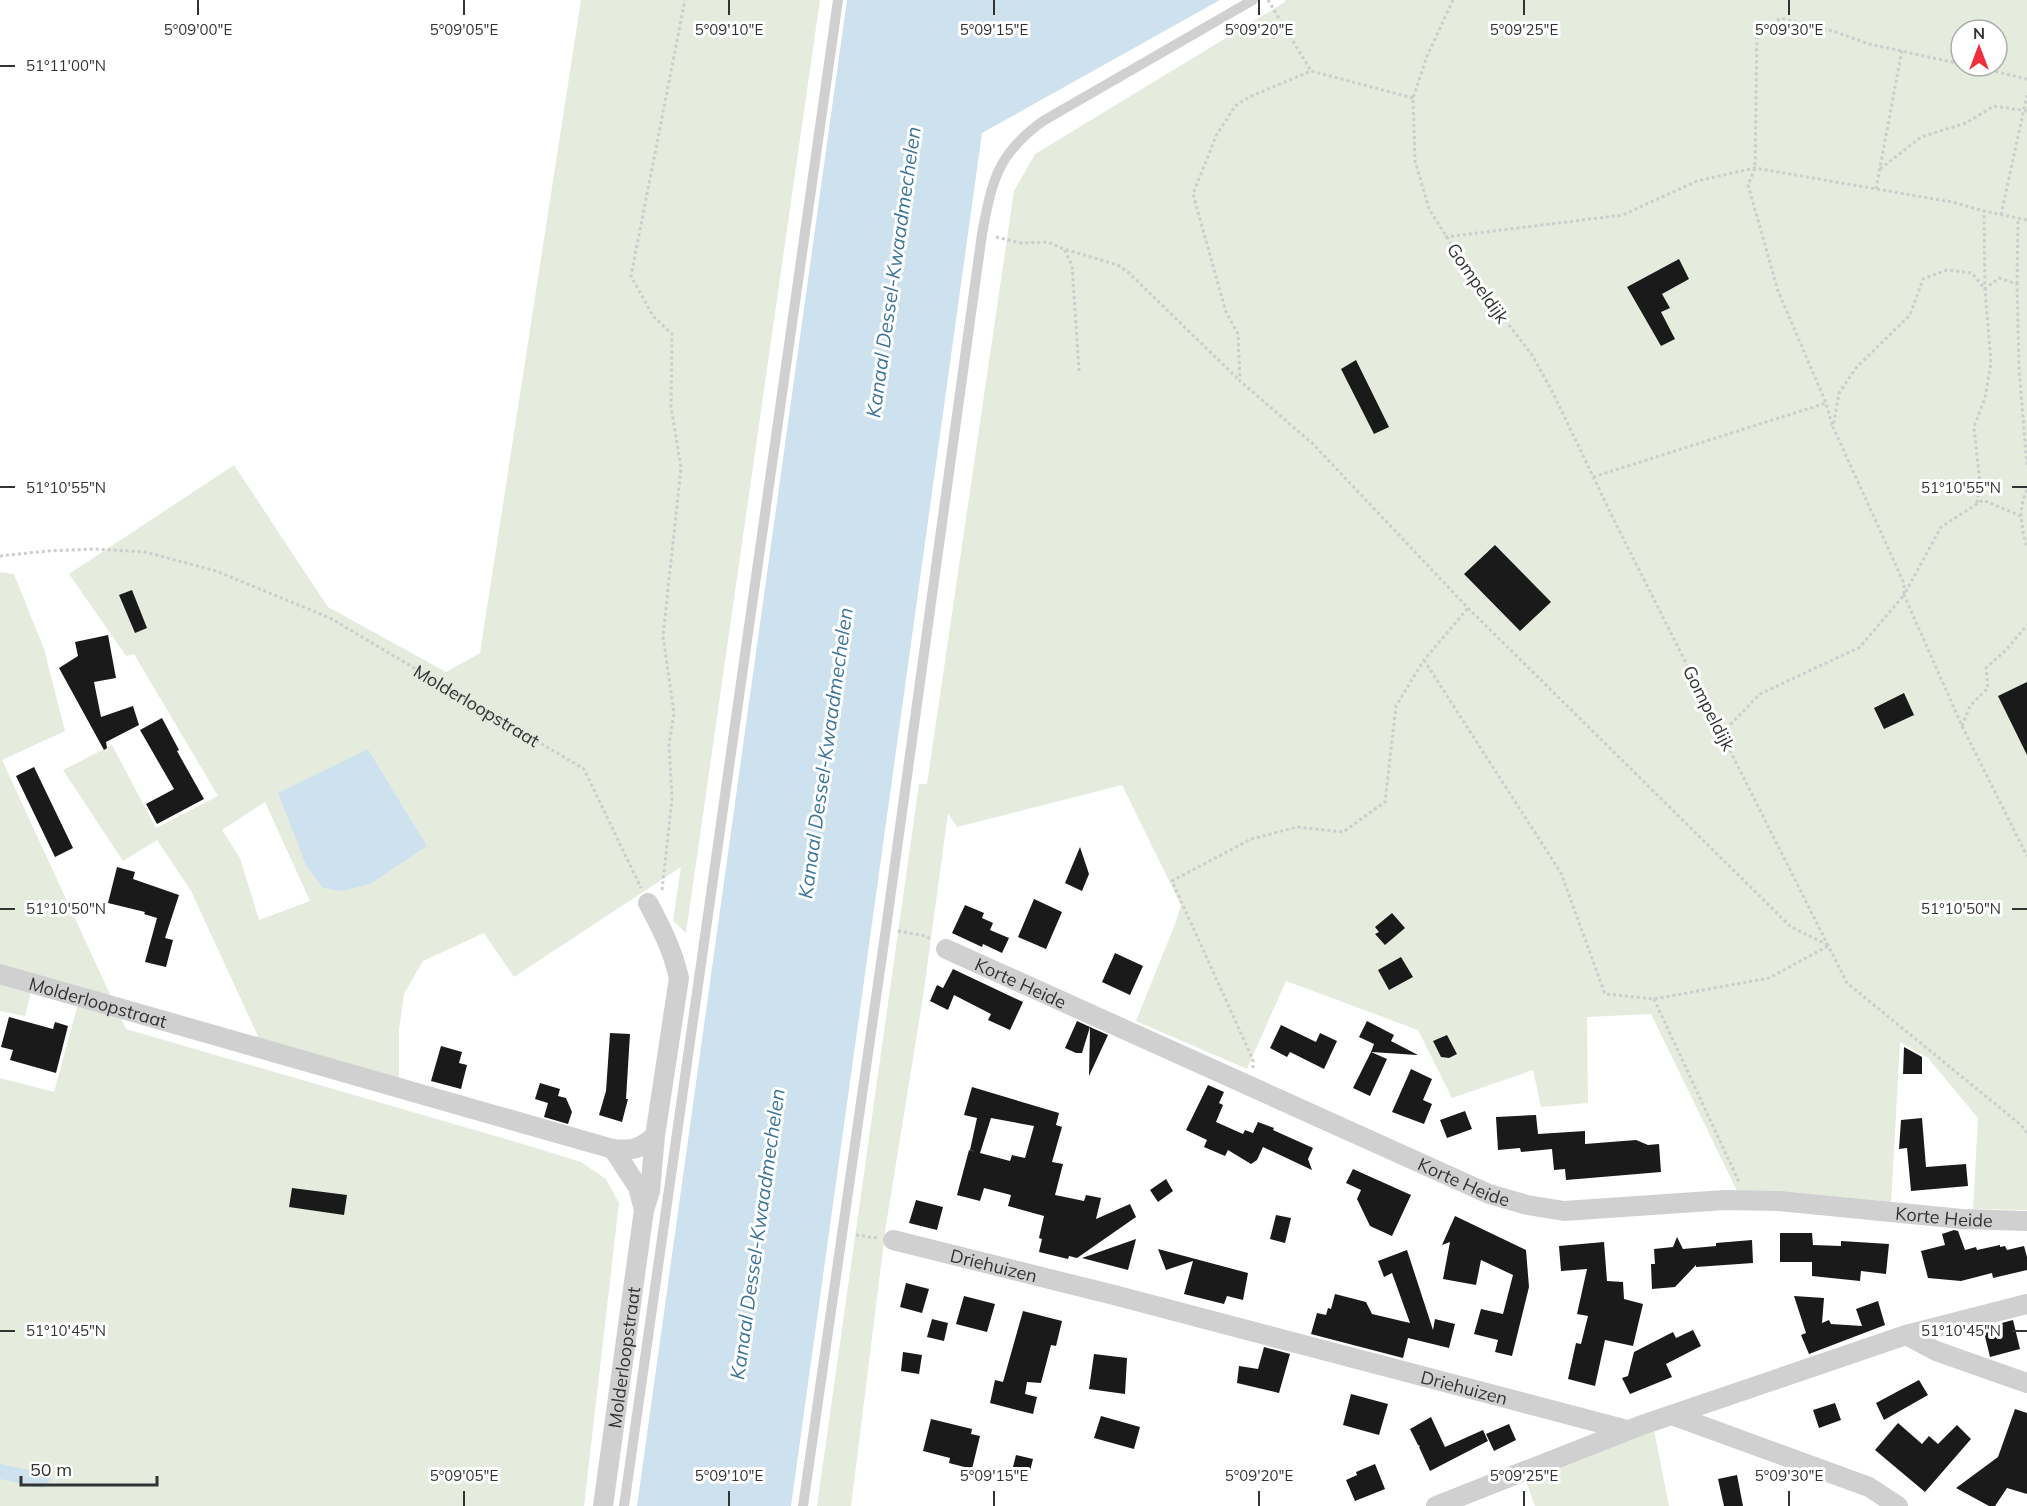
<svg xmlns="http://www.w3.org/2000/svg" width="2027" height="1506" font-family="Mulish,sans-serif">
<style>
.green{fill:#e5ecde;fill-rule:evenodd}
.water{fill:#cde1ef}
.building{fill:#1a1a1a;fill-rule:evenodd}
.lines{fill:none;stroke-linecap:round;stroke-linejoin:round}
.path{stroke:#cdcdcd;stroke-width:3;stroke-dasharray:3 3;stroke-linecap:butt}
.service{stroke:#d0d0d0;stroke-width:10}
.minor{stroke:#d0d0d0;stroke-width:20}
.ticks{fill:none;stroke:#333;stroke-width:2}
.labels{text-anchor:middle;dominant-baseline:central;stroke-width:6;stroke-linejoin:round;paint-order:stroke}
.street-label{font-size:18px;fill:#333;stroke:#fff}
.water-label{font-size:20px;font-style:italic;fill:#3a749b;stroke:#fff}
.ticks-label{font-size:15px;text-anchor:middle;fill:#333;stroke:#fff;stroke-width:6;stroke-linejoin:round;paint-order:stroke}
</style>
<rect width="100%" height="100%" fill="#fff"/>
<path class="green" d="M581 0H820L686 933 673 921 681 867 514 977 484 933 423 961 404 994 399 1030V1083L262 1045 191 891 157 840 123 861 63 770 112 745 156 828 218 796 134 654 126 656 69 574 234 465 328 607 446 672 480 653ZM368 749 427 846 401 862ZM265 802 310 901 259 920 240 858 222 830Z
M1285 0H2027V1210L1973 1209 1978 1118 1928 1058 1900 1042 1891 1204 1737 1191 1651 1014 1587 1017 1588 1103 1541 1107 1533 1070 1452 1098 1418 1030 1286 981 1247 1069 1136 1021 1175 924 1181 905 1122 785 957 827 948 813 923 997 886 1225 851 1506H817L919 784H927L1014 191 1035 154 1285 2ZM1961 30H1997V66H1961Z
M0 572 14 574 44 649 65 731 2 760 126 1029 523 1144 581 1162 606 1179 619 1203 584 1506H0V1078L54 1092 81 993 34 980 25 1016 0 1011Z
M1654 1430 1669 1506H1535L1526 1482Z"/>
<path class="water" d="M847 0H1220L982 133 791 1506H637Z
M368 749 427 846 370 884 342 891 323 888 306 865 278 793Z
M0 1464 43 1473 51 1479 43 1488 0 1479Z"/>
<path class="building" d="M1679 259 1689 279 1662 294 1670 308 1661 312 1675 339 1661 346 1627 287Z
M1356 360 1389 427 1374 434 1341 369Z
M1495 545 1551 602 1520 631 1464 574Z
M132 590 147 628 135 633 119 595Z
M108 635 116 678 94 682 101 717 133 706 139 725 106 742 107 748 104 750 59 668 78 656 75 642Z
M2027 682V755L1998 696Z
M1904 693 1914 715 1884 729 1874 708Z
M162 718 179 750 177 751 204 799 157 824 146 804 174 789 140 730Z
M34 767 73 848 55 857 16 776Z
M1080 847 1089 874 1082 891 1065 883Z
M117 867 135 872 133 879 179 895 165 938 173 940 166 967 145 962 157 918 144 914 145 912 108 903Z
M1034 899 1062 912 1046 949 1018 937Z
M965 905 984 913 982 918 993 923 990 930 1009 938 1002 953 983 944 982 947 952 933Z
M1392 913 1405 928 1385 945 1375 934 1379 932 1375 927Z
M1115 953 1143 966 1130 995 1102 982Z
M1401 957 1413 977 1389 990 1378 970Z
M953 969 1023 1002 1010 1030 988 1020 991 1014 954 995 948 1010 930 1001 937 985 943 988Z
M9 1017 53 1029 55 1022 68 1026 56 1073 10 1060 13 1050 1 1047Z
M1077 1021 1090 1027 1082 1053H1076L1065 1048Z
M1367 1021 1394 1035 1391 1041 1418 1055 1371 1052 1374 1044 1359 1037Z
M1281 1025 1316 1042 1320 1033 1337 1041 1324 1069 1290 1052 1287 1057 1270 1048Z
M1090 1027 1108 1035 1089 1076Z
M610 1033 630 1034 626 1099H628L622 1122 599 1115 606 1091Z
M1447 1035 1457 1054 1449 1058 1441 1057 1433 1041Z
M441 1046 462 1052 459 1063 467 1065 461 1089 431 1081Z
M1904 1047 1922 1057V1074H1903Z
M1371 1052 1387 1059 1370 1096 1353 1088Z
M1411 1069 1432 1079 1423 1100 1432 1104 1424 1124 1392 1112Z
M540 1083 560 1089 558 1096 566 1098 572 1112 568 1124 544 1117 548 1103 535 1099Z
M1208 1085 1224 1092 1219 1103 1223 1105 1216 1122 1243 1134 1245 1130 1253 1133 1258 1122 1274 1128 1273 1130 1313 1148 1308 1159 1312 1170 1263 1147 1257 1160 1251 1164 1228 1150 1225 1156 1204 1147 1207 1140 1186 1130Z
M972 1087 1059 1113 1056 1125 1062 1127 1052 1162 1063 1164 1055 1195 1084 1201 1086 1195 1101 1198 1096 1219 1130 1204 1136 1217 1077 1258 1069 1256 1068 1259 1039 1252 1042 1239 1039 1238 1044 1216 1008 1206 1011 1195 984 1188 980 1201 957 1195 969 1150 976 1152 970 1150 977 1118 964 1115ZM991 1118 1034 1126 1025 1158 1012 1155 1010 1161 980 1153Z
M1465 1111 1472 1129 1447 1138 1440 1120Z
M1536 1115 1538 1134 1585 1131V1144L1636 1140 1648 1145 1659 1144 1661 1172 1566 1180 1565 1169 1554 1170 1552 1149 1521 1152 1520 1148 1498 1150 1496 1117Z
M1922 1118 1926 1167 1966 1164 1968 1186 1911 1191 1907 1148 1899 1149 1901 1120Z
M1353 1169 1411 1195 1392 1236 1370 1226 1357 1199 1361 1190 1346 1183Z
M1166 1179 1173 1191 1158 1202 1150 1190Z
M292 1188 347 1195 344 1215 289 1207Z
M916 1200 943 1207 937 1230 909 1223Z
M1276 1215 1291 1218 1285 1243 1270 1239Z
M1455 1216 1526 1250 1529 1287 1512 1356 1495 1352 1498 1340 1474 1334 1481 1309 1503 1314 1513 1275 1481 1260 1476 1285 1443 1279 1450 1242 1442 1245Z
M1954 1230 1958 1231 1965 1250 1976 1247 1977 1250 2000 1245V1247L2005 1246 2007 1250 2024 1246 2027 1257V1270L1993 1278 1992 1273 1961 1281 1928 1278 1921 1251 1945 1245 1942 1234Z
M1780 1233H1812L1813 1245 1841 1246V1241L1889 1244 1886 1274 1861 1271 1860 1281 1812 1276V1262H1780Z
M1677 1237 1683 1249 1716 1246V1243L1752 1240 1753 1263 1696 1267V1265L1675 1287 1652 1289 1651 1264H1655L1654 1249 1673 1247Z
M1136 1239 1128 1270 1082 1258Z
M1604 1242 1607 1281 1623 1282 1624 1299 1643 1304 1633 1346 1605 1340 1595 1386 1568 1379 1576 1343 1581 1344 1588 1316 1577 1314 1587 1269 1561 1271 1559 1246Z
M1158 1249 1248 1273 1243 1300 1227 1296 1224 1304 1184 1294 1193 1261 1166 1270Z
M1407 1250 1433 1330 1435 1319 1455 1324 1449 1348 1408 1338 1403 1358 1311 1334 1317 1313 1326 1315 1328 1308 1331 1309 1335 1294 1366 1302 1372 1314 1410 1323 1392 1273 1384 1277 1378 1261Z
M906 1283 929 1289 922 1313 900 1307Z
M964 1296 995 1304 987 1332 956 1324Z
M1794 1296 1824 1298 1822 1323 1829 1320 1831 1324 1862 1326 1856 1309 1878 1301 1885 1325 1809 1354 1801 1335 1806 1333Z
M1023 1311 1062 1321 1056 1346 1051 1345 1041 1383 1027 1382 1025 1394 1037 1397 1033 1414 990 1403 995 1380 1003 1382Z
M932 1319 948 1323 944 1341 927 1337Z
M2013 1320 2020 1349 1990 1357 1983 1328Z
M1693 1330 1701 1346 1666 1364 1672 1377 1630 1394 1622 1378 1628 1376 1634 1352 1673 1332 1676 1338Z
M1264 1347 1290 1354 1279 1393 1237 1383 1239 1366 1258 1369Z
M903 1352 922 1355 919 1374 901 1371Z
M1094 1354 1127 1358 1125 1394 1089 1389Z
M1919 1380 1928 1395 1884 1420 1876 1403Z
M1351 1394 1388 1404 1379 1435 1343 1425Z
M1835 1403 1841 1420 1819 1428 1813 1410Z
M2015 1409 2027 1413V1494L2007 1488 1995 1506H1989L1956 1488 1998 1457Z
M1101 1416 1140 1427 1134 1449 1094 1438Z
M1431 1417 1445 1447 1483 1430 1488 1441 1430 1471 1419 1447 1420 1446 1418 1445 1410 1429Z
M931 1419 972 1429 971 1434 980 1436 972 1469 949 1463 950 1458 923 1451Z
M1898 1423 1922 1444 1929 1436 1938 1444 1957 1425 1971 1439 1925 1492 1875 1450Z
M1509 1424 1516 1440 1494 1451 1486 1434Z
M1016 1455 1033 1459 1029 1475 1012 1471Z
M1375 1464 1385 1489 1355 1501 1346 1480 1357 1475 1356 1472Z
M1737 1475 1743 1506H1724L1718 1479Z"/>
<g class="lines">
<g class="path">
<path d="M1268 0 1311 71"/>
<path d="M1453 0 1427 56 1413 98 1415 161 1429 209 1472 277 1532 355 1553 393 1612 516 1847 983 2021 1125 2027 1133"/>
<path d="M1972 66 2027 79"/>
<path d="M1413 98 1311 71 1249 97 1235 106 1216 136 1193 194 1226 312 1238 334 1240 381 1313 444 1468 608 1791 927 1828 945"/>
<path d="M1880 169 1921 137 1966 123 1994 106 2027 111"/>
<path d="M1876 189 1902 50"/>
<path d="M2001 215 2027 95"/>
<path d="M996 237 1021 243 1048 242 1064 249"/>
<path d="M1445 237 1623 215 1697 181 1755 168 1952 202 1984 211 2027 220"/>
<path d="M2017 284 2018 219"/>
<path d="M1079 371 1072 265 1064 249 1118 265 1129 273 1239 380"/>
<path d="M1832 425 1826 403 1778 291 1748 185 1755 168 1757 33 1781 18 1836 32 1869 44 1961 64"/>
<path d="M1593 477 1826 403"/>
<path d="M2027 490C2018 508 2021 527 2027 547"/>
<path d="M1977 503 1980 483 1974 427 1985 398 1991 363 1985 289 1984 211"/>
<path d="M2021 516 1983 500 1941 527 1904 595 1962 726 2027 856"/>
<path id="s1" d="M0 556 47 551 95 549 145 552 216 571 330 618 584 769 641 888"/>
<path d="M1424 660 1561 873 1605 994 1654 999 1769 978 1828 946"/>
<path d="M1962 726 1970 706 1988 688 1986 668 2006 650 2027 625"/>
<path d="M1722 733 1760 694 1860 647 1904 595V583L1833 427 1839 393 1856 368 1910 315 1923 279 1947 270 1972 273 1985 289 1999 278 2017 284 2019 369 2027 466"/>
<path d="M662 890 672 799 669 744 674 713 663 636 681 468 671 406 672 334 653 316 631 276 685 0"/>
<path d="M898 931 926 936 932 940"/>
<path d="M1654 999 1739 1182"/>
<path d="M1253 1068V1060L1172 881 1251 839 1297 827 1343 832 1385 802 1396 706 1424 660 1468 608"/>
<path d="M856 1235 877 1238"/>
</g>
<path class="service" d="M624 1506 838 0
M803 1506 886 928 982 234C992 181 997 154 1043 121L1253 0"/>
<g class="minor">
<path id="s2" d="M946 949 1489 1194 1527 1205 1564 1211 1725 1200 1779 1201 1962 1219 2027 1221"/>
<path id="s3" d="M0 974 613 1149 638 1187 644 1210"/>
<path d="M613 1149C634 1151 639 1149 655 1136"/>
<path id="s4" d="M893 1240 1114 1295 1627 1430"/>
<path d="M1906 1335 1936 1351 2027 1383"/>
<path d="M1672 1415 1869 1487 1898 1506"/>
<path id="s5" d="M603 1506 644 1210 650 1191 655 1136 679 978C673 951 661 927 648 903"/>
<path d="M1436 1506 1642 1425 1906 1335 2027 1304"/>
</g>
</g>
<path class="ticks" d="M198 0V15M464 0V15M729 0V15M994 0V15M1259 0V15M1524 0V15M1789 0V15M0 66H15M0 487H15M2012 487H2027M0 909H15M2012 909H2027M0 1331H15M2012 1331H2027M464 1491V1506M729 1491V1506M994 1491V1506M1259 1491V1506M1524 1491V1506M1789 1491V1506"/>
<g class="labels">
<g class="street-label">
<text transform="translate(1478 283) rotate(55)">Gompeldijk</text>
<text stroke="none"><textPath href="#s1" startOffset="513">Molderloopstraat</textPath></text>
<text transform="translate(1709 708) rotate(63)">Gompeldijk</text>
<text stroke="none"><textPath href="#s2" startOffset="82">Korte Heide</textPath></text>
<text stroke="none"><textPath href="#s3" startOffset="102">Molderloopstraat</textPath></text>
<text stroke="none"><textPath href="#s2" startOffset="568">Korte Heide</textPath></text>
<text stroke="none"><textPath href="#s2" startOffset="1054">Korte Heide</textPath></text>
<text stroke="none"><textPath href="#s4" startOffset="104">Driehuizen</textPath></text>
<text stroke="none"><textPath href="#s5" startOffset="150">Molderloopstraat</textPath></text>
<text stroke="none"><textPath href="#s4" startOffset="590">Driehuizen</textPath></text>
</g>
<g class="water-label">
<text transform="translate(893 272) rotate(-82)">Kanaal Dessel-Kwaadmechelen</text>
<text transform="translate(825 753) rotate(-82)">Kanaal Dessel-Kwaadmechelen</text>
<text transform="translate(757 1234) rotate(-82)">Kanaal Dessel-Kwaadmechelen</text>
</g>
</g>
<g class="ticks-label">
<text x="198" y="35">5°09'00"E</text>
<text x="464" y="35">5°09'05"E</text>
<text x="729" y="35">5°09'10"E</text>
<text x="994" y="35">5°09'15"E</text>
<text x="1259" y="35">5°09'20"E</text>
<text x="1524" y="35">5°09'25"E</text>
<text x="1789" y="35">5°09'30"E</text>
<text x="66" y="71">51°11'00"N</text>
<text x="66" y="493">51°10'55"N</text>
<text x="1961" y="493">51°10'55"N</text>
<text x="66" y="914">51°10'50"N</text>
<text x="1961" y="914">51°10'50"N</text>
<text x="66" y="1336">51°10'45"N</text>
<text x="1961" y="1336">51°10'45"N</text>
<text x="464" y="1481">5°09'05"E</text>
<text x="729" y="1481">5°09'10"E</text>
<text x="994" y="1481">5°09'15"E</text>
<text x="1259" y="1481">5°09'20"E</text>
<text x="1524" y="1481">5°09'25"E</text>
<text x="1789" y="1481">5°09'30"E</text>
</g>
<g transform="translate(1979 48)"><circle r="28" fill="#ffffff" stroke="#adadad" stroke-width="1.5"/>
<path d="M0-4.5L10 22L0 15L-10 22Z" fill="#ef2f3b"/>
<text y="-9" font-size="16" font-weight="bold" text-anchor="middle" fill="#333333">N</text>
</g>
<path d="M21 1476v9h136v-9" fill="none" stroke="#333333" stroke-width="3"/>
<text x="30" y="1476" font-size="18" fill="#333333" stroke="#ffffff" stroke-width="4.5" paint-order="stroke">50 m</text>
</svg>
